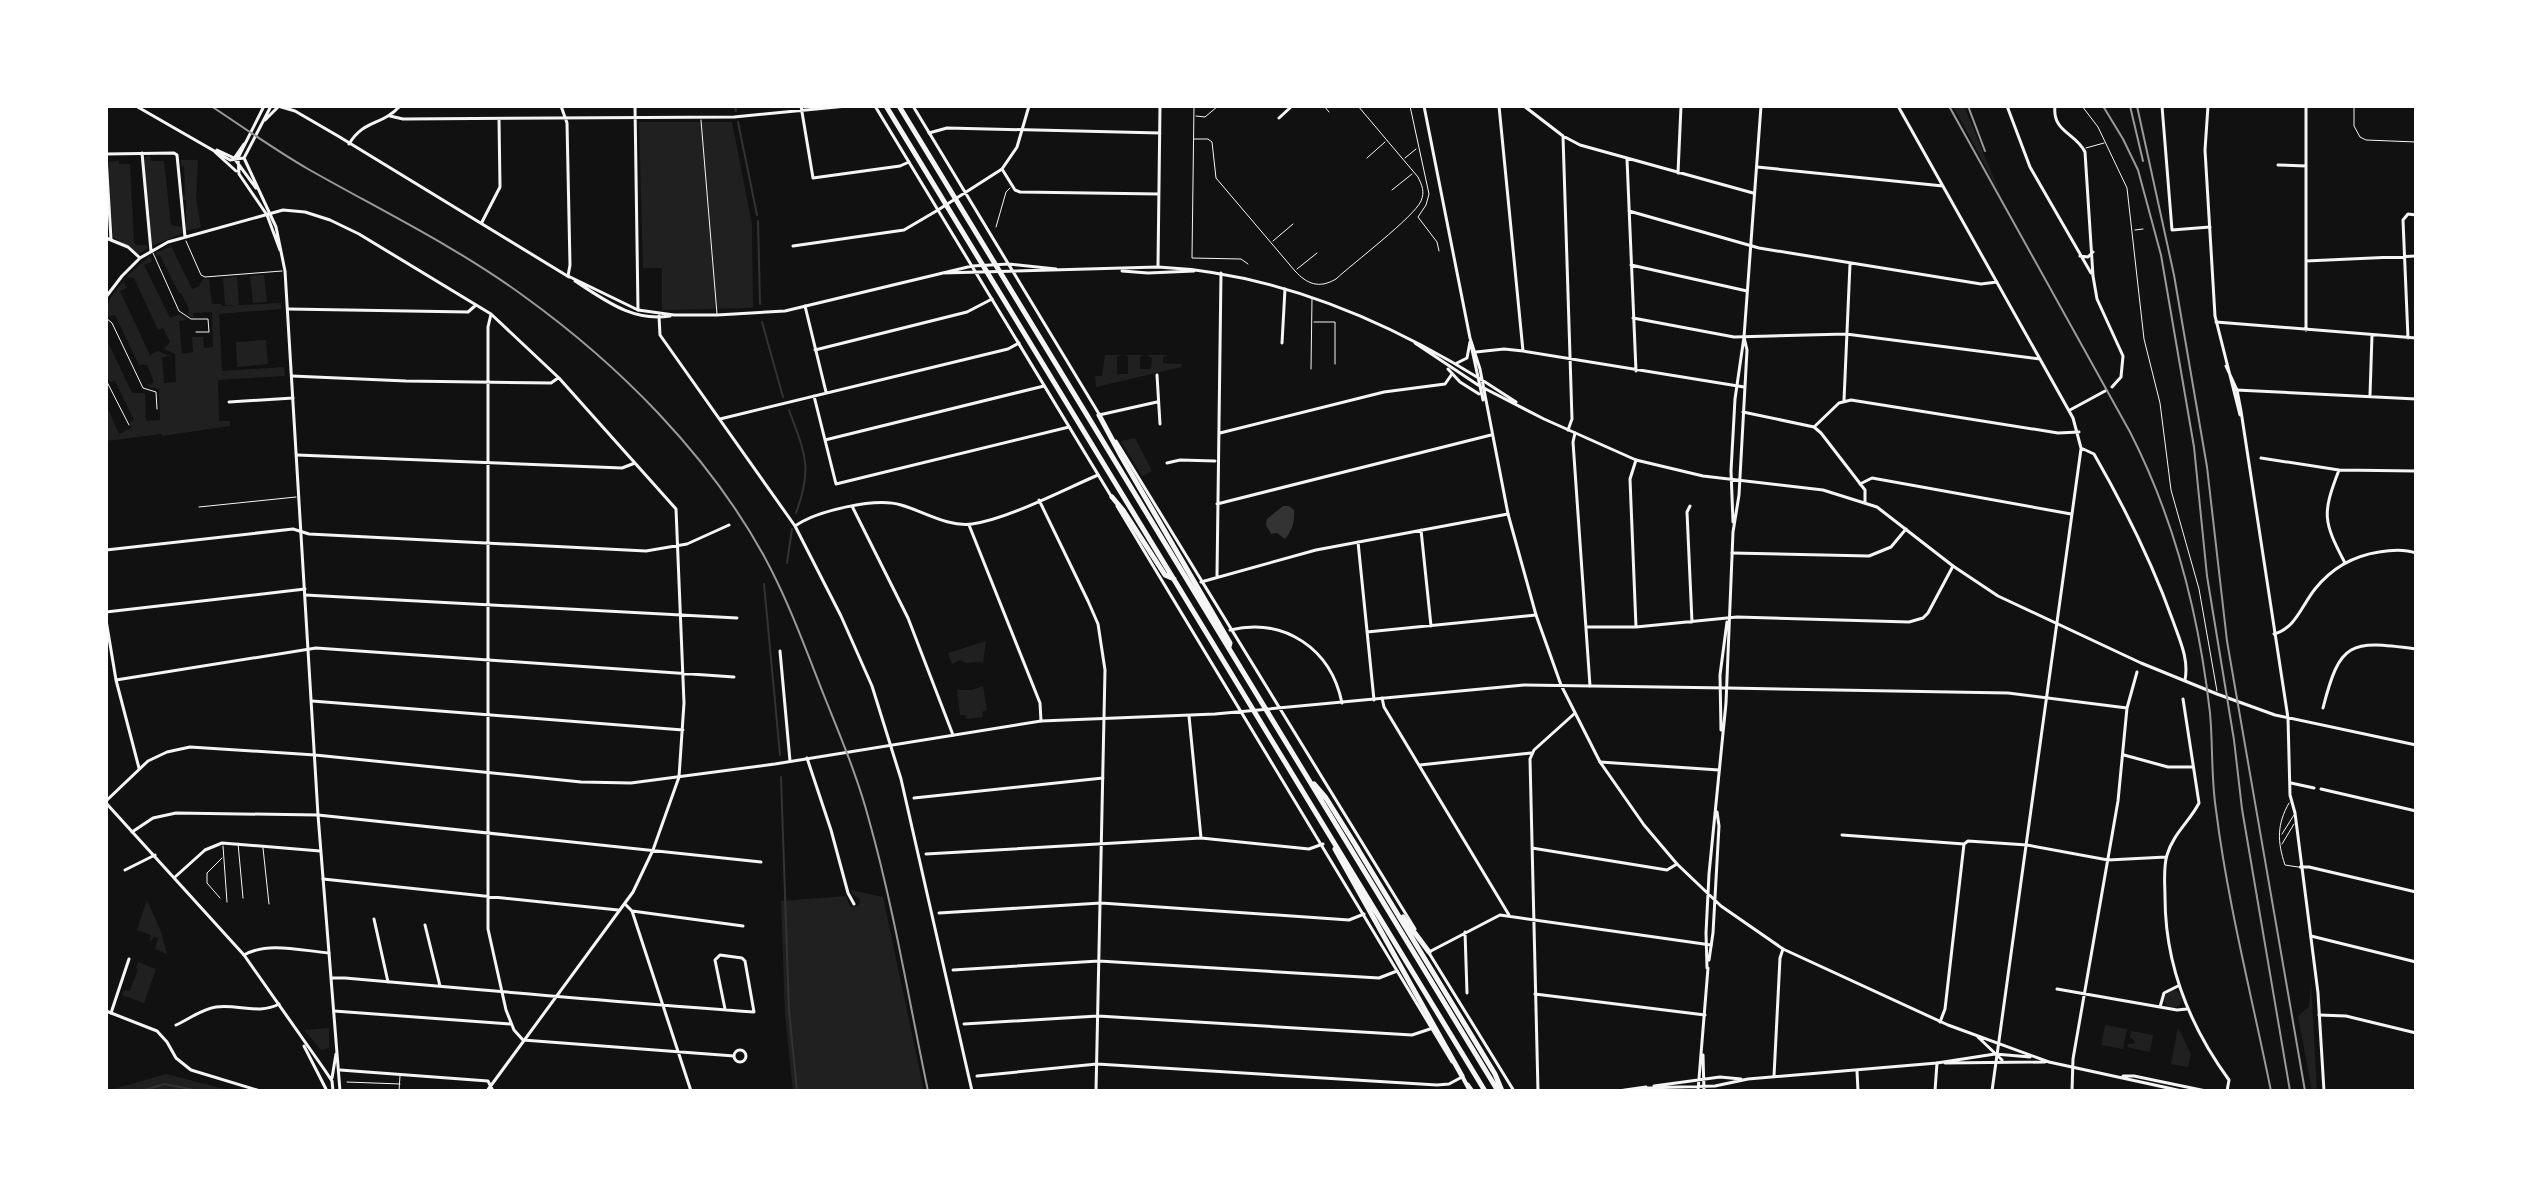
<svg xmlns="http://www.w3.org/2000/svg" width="2522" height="1197" font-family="'Public Sans',sans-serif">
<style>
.green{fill:#202020}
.water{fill:#333}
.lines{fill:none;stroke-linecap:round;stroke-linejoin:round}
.stream{stroke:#333;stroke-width:2}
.service{stroke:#f5f5f5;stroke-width:1}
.minor{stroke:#f5f5f5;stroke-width:3}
.tertiary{stroke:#f5f5f5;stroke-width:3}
.primary{stroke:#f5f5f5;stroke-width:4}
.motorway{stroke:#f5f5f5;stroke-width:5}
.tram{stroke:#9a9a9a;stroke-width:2}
.rail{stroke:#9a9a9a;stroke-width:2}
</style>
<rect width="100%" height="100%" fill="#111"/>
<path class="green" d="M1953 106H1964L2000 193Z
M639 122H732L752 224 753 308 662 310V268H643Z
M150 155 151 161H164L171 225 182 227 183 233 152 246 148 221 151 214H148L144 158Z
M181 160H198L196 199 201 227 186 231V200H183L182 196 185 195 184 166H181Z
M119 161V164H130L134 242 136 245H147L148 248 139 254 113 237 108 162Z
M171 246 192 289 199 286 203 279H209L212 304H221L222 306 235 305H225L223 278 237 277 239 305 281 303V309L219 314 222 371 284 367 285 376 218 380 219 421H230V426L162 436 161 434 106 441V404L119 434 131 428 130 422 134 420 115 381 111 382 106 378V338L132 393H145L146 421 160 420 159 389 147 386 154 382 147 365H139L115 315 106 317C106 303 113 292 123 282L127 288 120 291 150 355 158 351 170 356 162 357 164 383 176 382 175 354 164 349 170 342 163 328 158 330 134 278 126 277 150 256 152 262 144 265 170 318 180 314 187 320 179 321 182 354 193 352 192 337H203L204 348 213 347 212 312 193 313V318L188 315 189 309 181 293H179L160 255 156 256V253Z
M264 275 267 302 253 303 250 276Z
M266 340 268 364 237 367 236 342Z
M1105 355H1121L1117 357V374H1128V357L1124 355H1144L1140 357V369H1151L1152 358 1147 355H1168L1163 357V363L1182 364 1181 367 1096 387 1095 376H1102Z
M1135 438 1152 471 1142 476 1121 441Z
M986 641 983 664 981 662 966 663 961 660 952 664 948 653Z
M983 686 987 710 982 712 983 717 966 719 965 715H960L957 690H972Z
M851 890 883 897 924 1091H793L785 1015 781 901 846 896 850 907 859 906 860 899 852 894Z
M147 900 161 932 167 954 155 949 158 938 154 937 149 943 151 935 137 930Z
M138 962 156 969 144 1003 122 995 124 990 130 991 138 969 136 968Z
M2311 982 2317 1091H2312L2298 1016 2309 1007Z
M2164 999a9 9 0 1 1 18 0a9 9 0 1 1-18 0Z
M2105 1025 2127 1029 2123 1049 2101 1045Z
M2178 1027 2191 1054 2188 1067 2171 1064Z
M329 1028V1048L321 1050 304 1030Z
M2131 1031 2153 1035 2150 1052 2127 1047 2128 1044H2134L2135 1041 2130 1037Z
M166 1074 232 1091H107Z"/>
<path class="water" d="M1283 506H1289L1294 510C1295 522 1292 531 1285 539L1277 533 1271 534 1266 525 1267 519Z"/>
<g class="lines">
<path class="stream" d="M735 106 736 111
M738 122 757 215
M758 221 760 304
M762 322 783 397
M789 410C805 454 813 467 796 513
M787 563 792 529
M764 584 780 755
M781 777 789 1011 797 1091
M141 1091 165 1084 199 1091"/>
<path class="service" d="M1194 106 1192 258 1241 259 1248 264
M1324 106 1329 112
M1410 106 1429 194 1426 205 1418 217 1437 242 1439 251
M2082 106 2098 127 2127 188 2144 339 2160 403 2171 490 2199 589 2217 691
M2354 106V126L2360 137 2366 140 2416 142
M1196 116 1205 117 1218 106
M701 120 717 314
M1194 139H1208L1212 142 1216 178 1295 271C1307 284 1319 289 1336 279 1352 264 1414 217 1421 201 1425 192 1422 185 1418 177L1358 106
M2086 148 2104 143
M1367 158 1385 142
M1405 158 1416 149
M1392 190 1412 174
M996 227 1006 192 1010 188
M2135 230 2143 229
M186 241 201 275 205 277 282 271
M1273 241 1293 224
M153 253 179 311 191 319H208L209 332H196
M1297 269 1317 253
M106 318 112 323 143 388 156 392 157 409
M1314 322H1335V364
M1311 369 1312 299
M106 380 129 425
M199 507 296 497
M2289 803C2277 824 2277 841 2285 865L2298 867
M2282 834 2294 815
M238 843 243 898
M2282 844 2294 824
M223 846 227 902
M263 848 269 904
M220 898 207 883V873L222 858
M347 1082 400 1084
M399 1091 400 1076"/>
<path class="minor" d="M561 106 567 123 570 265 568 276
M635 106 638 310
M801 106 813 178 900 166 909 162
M1499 106 1523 351
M1524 106 1563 136 1580 145 1753 193
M1898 106 2073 418 2081 448 2094 454C2125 508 2152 562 2173 621 2180 641 2189 659 2185 680
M2007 106 2030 167 2091 273
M2055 106C2052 132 2076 133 2085 152L2093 276 2097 299 2123 356 2121 377 2112 387
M2162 106 2172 230 2210 227
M390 116 403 119 734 117 847 106
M1279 118 1292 106
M929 133 947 128 1160 133
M1563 136 1572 419 1568 430
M349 144C364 119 382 126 400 106
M142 153 151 251
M106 154 174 153 177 155 185 237
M106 156 111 239
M1627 159 1636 371
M2278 165 2306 166
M1757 167 1943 186
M1002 169 1015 190 1020 192 1159 194
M1678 173 1681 106
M1629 211 1759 248 1981 284 1997 282
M482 222 500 187 499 119
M106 238 128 247 140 258
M793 246 904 230 938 210
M2080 256 2088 257 2093 252
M2306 261 2416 256
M1631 265 1747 291
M1158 266 1160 106
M106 297 122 276 140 258 168 242 283 210 305 212 330 220 359 234 491 314 559 378 676 509 684 703 679 777 653 850 633 892 487 1091
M805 306 826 392
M288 309 468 312 476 305
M491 314 488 327V929L506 1010 514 1030 523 1040 734 1056
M659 316 660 335 795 526 841 616 872 686 901 779 972 1091
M1633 318 1734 337 1846 334 2040 359
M2216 322 2416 338
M2306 330V106
M2408 338 2403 220 2408 214 2416 215
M1282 343 1285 289
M815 350 967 312 992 299
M1476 352 1504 349 1523 351 1744 387
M1157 375 1160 424
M292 376 406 381 551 383 558 378
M2236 390 2416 399
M2370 395 2372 335
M814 396 836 484 1069 427
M1844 400 1850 264
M229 402 293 398
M2070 410 2105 391
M1743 412 1814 427 1821 433 1865 490V502
M1099 415 1157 402
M720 419 1008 349 1019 343
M1814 427 1839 403 1851 400 2058 433 2079 432
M1220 433 1384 392 1445 384 1452 374
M1575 433 1573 442 1590 686
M825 440 1044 386
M297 455 622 468 635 463
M2261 458 2339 470 2416 471
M1636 460 1630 479 1636 627
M1167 463 1180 460 1215 461
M2339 470C2322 514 2323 521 2345 563
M1860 484 1872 478 2071 514
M1039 500 1088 601 1098 624 1105 670 1096 1091
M1217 504 1491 435
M1690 506 1687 512 1692 622
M853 508 908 618 953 735
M969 525 1040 703 1041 721
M795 526C817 511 875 497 901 505 925 512 947 527 972 524 1008 519 1063 490 1098 475
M1421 530 1431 626
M1358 542 1374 700
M106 550 293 529 309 534 646 551 687 544 729 525
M1732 553 1869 556 1891 547 1906 529
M1217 576 1221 273
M1201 582 1316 550 1508 514
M305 595 737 618
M106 612 305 589
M106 620 116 680 139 768
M1586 627H1636L1737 617 1909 622 1923 618 1928 613 1953 566
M1230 630C1285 617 1331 649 1342 703
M1367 632 1536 615
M2274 634C2295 629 2302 605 2315 589 2331 569 2353 556 2379 552 2390 550 2405 549 2416 553
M780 651 790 761
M116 680 316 648 734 677
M1728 688 2008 693 2127 708
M1382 698 1384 707 1509 915
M2183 699 2199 803C2190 821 2173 834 2167 855 2163 868 2165 884 2165 897 2165 965 2189 1025 2229 1080L2227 1091
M312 701 683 730
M2323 708C2340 641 2350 640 2416 649
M1189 716 1201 838
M2124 755 2168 767H2192
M807 758 831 830 848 893 854 904
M1600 762 1719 770
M1420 765 1531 753
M2291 783 2314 788
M2321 789 2416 811
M914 798 1103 778
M132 832 153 818 176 813 318 815 761 862
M1842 835 1964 844 1968 841 2027 845 2108 860 2166 857
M1532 848 1667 870 1677 864
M926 854 1201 838 1309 849 1323 844
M2300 867H2309L2416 892
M125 870 155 855
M175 877 205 850 222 843 320 851
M323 879 618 910
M625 904 632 911 691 1091
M632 911 743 926
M939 913 1101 903 1349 920 1364 914
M374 919 388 982
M425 925 440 986
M1465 932 1467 993
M2311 936 2416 962
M1429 952 1500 915 1711 945
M244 955C269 941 302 951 329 953
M953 970 1099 961 1379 978 1397 971
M332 978H345C481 990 617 1002 754 1012L745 961 742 958 720 955 715 960 725 1009
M2057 989 2177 1010 2187 1009
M1535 994 1705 1015
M2160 1007 2164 993 2178 986
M334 1011 510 1024
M111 1013 129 959
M2319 1015 2346 1016 2416 1033
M1940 1022 1945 1009 1964 844
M964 1024 1098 1016 1412 1035 1430 1029
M176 1025C189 1019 202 1009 216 1007 238 1004 259 1015 279 1004
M734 1056a6 6 0 1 1 12 0a6 6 0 1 1-12 0Z
M340 1070 488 1081 493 1091
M1857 1071 1858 1091
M977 1076 1097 1064 1437 1085 1449 1084 1462 1077
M1774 1076 1780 958 1783 949
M1538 1091 1530 759 1534 750 1574 714
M1935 1091 1937 1063
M1992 1091 2081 449
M2072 1091 2073 1059 2118 801 2127 708 2137 672"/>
<path class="tertiary" d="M136 106 230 160 244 158
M264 106 238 158 239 174 267 215 280 250
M271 106 244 158 276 227 285 271 318 815 340 1091
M278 106 295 111 338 136 569 277
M875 106 1111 496
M913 106 1099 414
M1424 106 1470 338
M2208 106 2205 150 2215 316 2240 415
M265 120 279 106
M217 150 234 158 256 188
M215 152 236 171
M235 157 244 144
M938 210 1002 169 1017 147 1029 106
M1122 271 1148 273 1194 271
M942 273 1158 267C1287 273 1409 330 1516 402
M568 276 638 310 674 315H717L785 311 972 266 1009 264 1056 269
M575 281C605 300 632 322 670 316
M1470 338 1480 369 1508 514 1536 615 1561 685 1600 762 1644 825 1677 864 1721 906 1783 949 1948 1025 2049 1062
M1415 343 1478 385 1544 419 1636 460 1703 476 1823 490 1877 507 1953 566 1998 596 2141 663 2217 694 2275 715 2416 745
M1471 345 1483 400
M1457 363 1467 358 1470 342
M2226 366 2237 390 2241 411 2288 718 2290 795 2295 813 2318 993 2324 1091
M1448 369 1460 382 1479 394
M1116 441 1415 929
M1117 506 1452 1062
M1733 522 1731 471 1735 399 1744 337 1761 106
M1721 730 1720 675 1727 622
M106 801 148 761 167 752 190 747 315 755 581 782 631 783 775 764 1041 721 1215 714 1524 685 1727 688
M106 803 244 955 324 1069 332 1081 333 1091
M1429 953 1514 1091
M1709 960 1713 933 1719 826 1717 812
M1707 968 1706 933 1709 874 1726 703 1733 532 1739 495 1747 350 1744 337
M106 1011 157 1031 167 1042 176 1058 191 1070 260 1091
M1978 1037 2002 1060
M304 1046 327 1091
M1703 1055 1704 1091
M2049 1062 2182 1091
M1945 1063 2045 1062
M2123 1076H2134L2206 1091
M332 1078 336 1054
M1468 1084 1473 1091
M1654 1086 1720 1077 1741 1079
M1645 1088 1715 1086 1748 1079 1937 1063 1995 1054 2030 1057
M1618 1091 1646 1087
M1698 1091 1708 968"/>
<path class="primary" d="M1462 1076 1470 1091"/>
<path class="motorway" d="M886 106 1485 1091
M899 106 1498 1091
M1099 415 1121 456 1230 643 1229 647
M1112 497 1123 510 1165 575 1174 579
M1314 784 1326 798 1358 849
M1356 846 1495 1074 1502 1091
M1335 849 1462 1076
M1403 917 1429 952"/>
<path class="tram" d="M211 106C243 127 275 150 308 169 382 211 457 247 525 297 619 365 708 454 764 556 789 602 806 650 825 698 841 738 858 778 869 820 894 909 909 1001 928 1091
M1949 106 2130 432C2175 520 2199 615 2210 713 2213 745 2211 778 2216 810 2228 905 2252 997 2271 1091
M1968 106 1985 151
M2103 106 2123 139 2138 170 2161 255 2194 447 2207 576 2234 740 2242 809 2290 1091
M2130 106 2143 161"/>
<path class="rail" d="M2137 106 2174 275 2207 467 2227 641 2305 1091"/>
</g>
<rect width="2522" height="1197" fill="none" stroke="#ffffff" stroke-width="216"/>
</svg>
